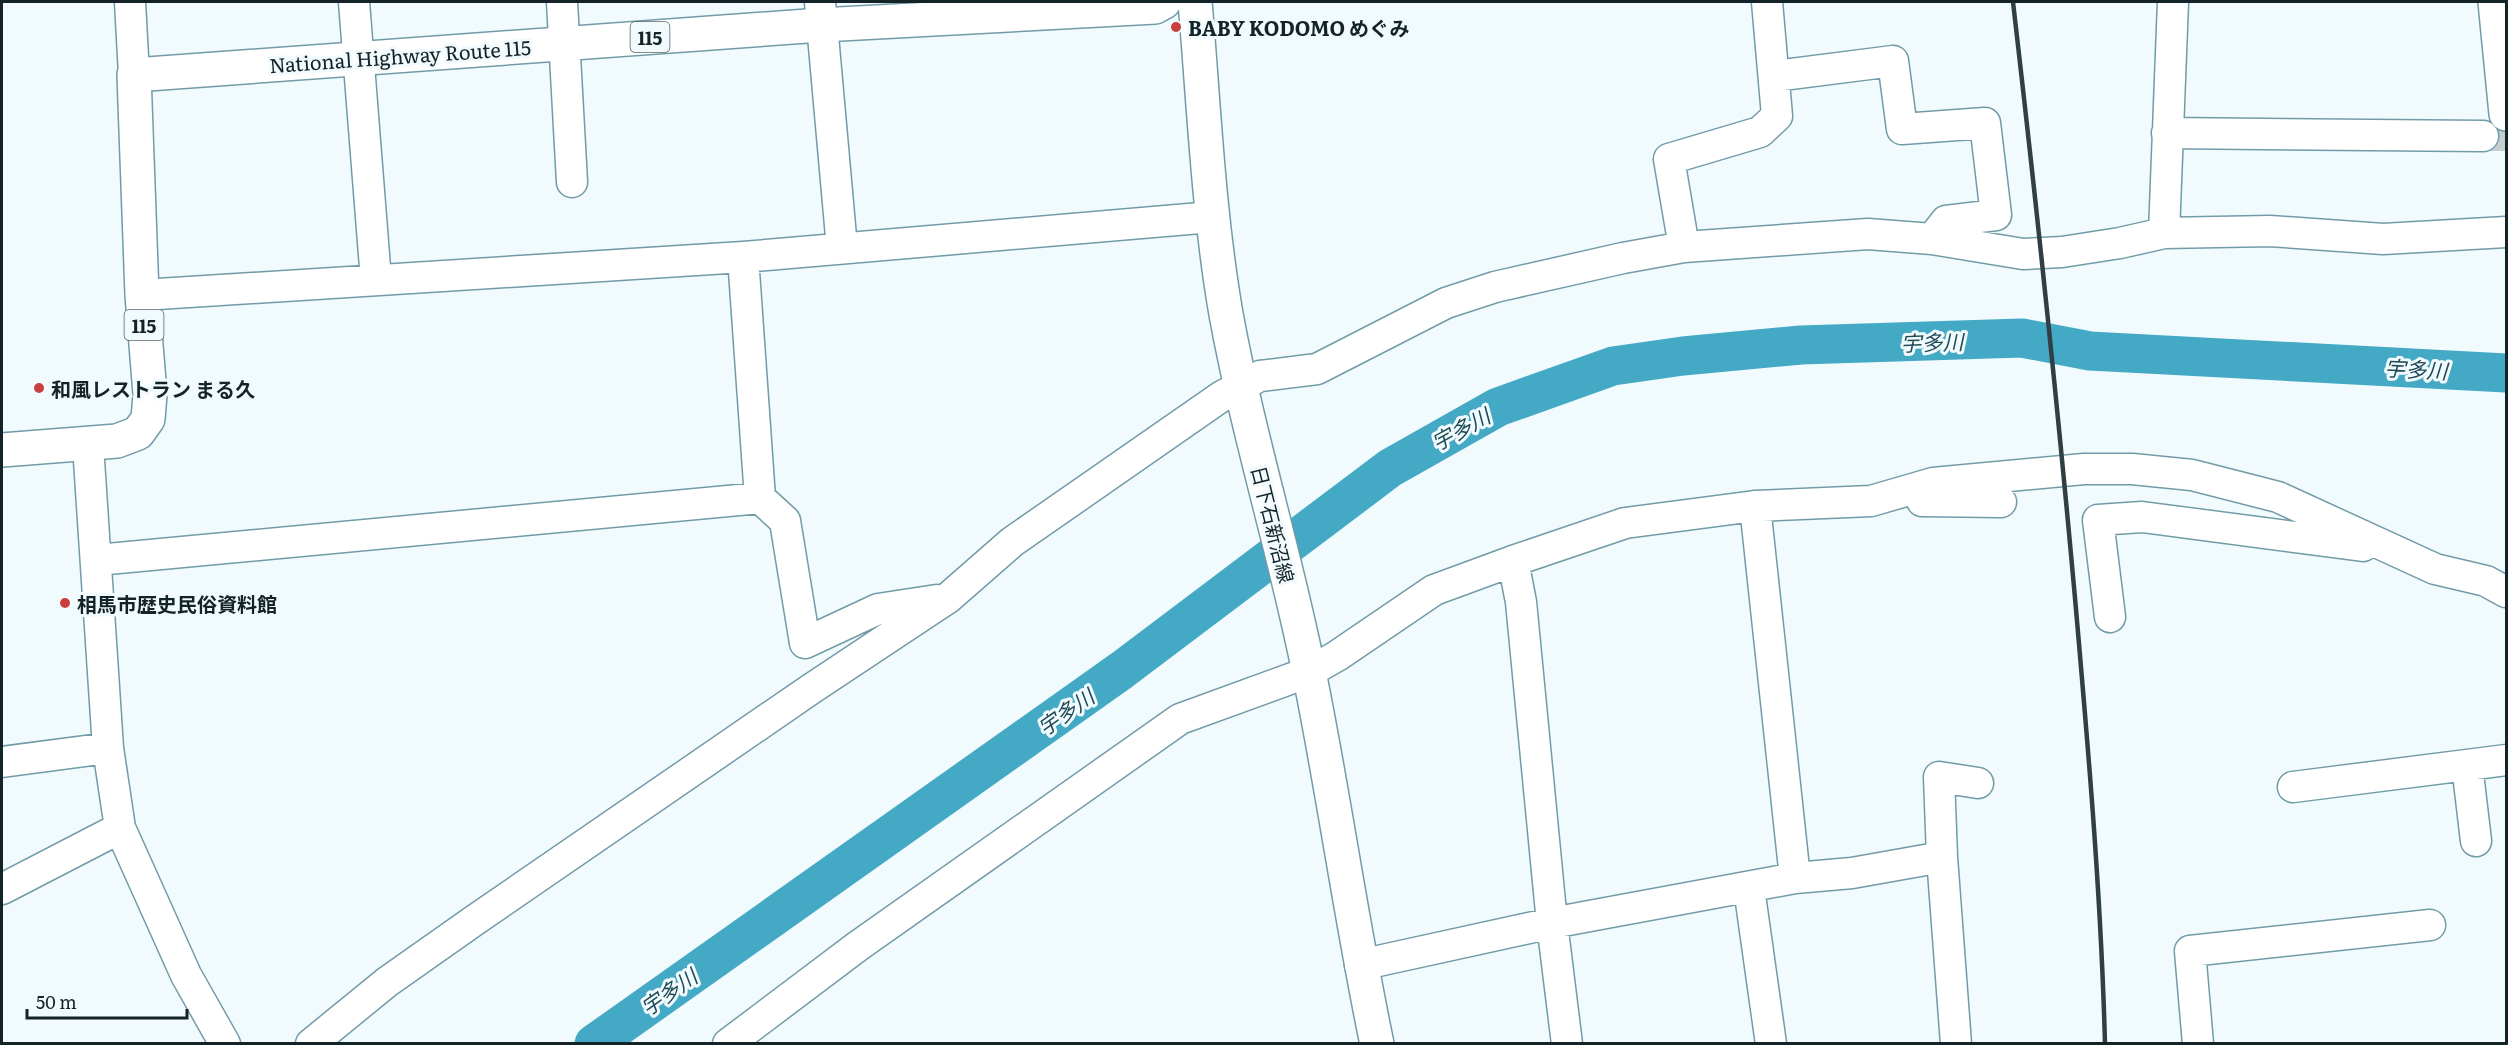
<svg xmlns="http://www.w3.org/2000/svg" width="2508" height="1045" font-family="Literata,'Noto Sans JP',serif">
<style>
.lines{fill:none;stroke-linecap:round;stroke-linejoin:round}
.river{stroke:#43a9c5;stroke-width:39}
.minor-tunnel{stroke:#c5cfd2;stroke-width:30;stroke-dasharray:30 15;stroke-linecap:butt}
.minor-casing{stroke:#729ba8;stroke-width:33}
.major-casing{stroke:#729ba8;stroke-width:36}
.highway-casing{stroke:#729ba8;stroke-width:36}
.minor{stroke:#fff;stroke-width:30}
.major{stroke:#fff;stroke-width:33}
.highway{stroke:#fff;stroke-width:33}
.rail{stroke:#303f43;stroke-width:4.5}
.poi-dot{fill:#cc3d40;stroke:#f1fafd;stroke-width:2}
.labels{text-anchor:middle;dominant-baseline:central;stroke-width:6;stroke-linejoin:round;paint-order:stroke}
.shield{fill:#f1fafd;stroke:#566468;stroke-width:1.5}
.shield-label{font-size:18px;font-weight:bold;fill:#132328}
.poi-label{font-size:20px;font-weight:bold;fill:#132328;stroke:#f1fafd;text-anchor:start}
.street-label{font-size:20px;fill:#132328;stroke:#f1fafd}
.water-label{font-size:21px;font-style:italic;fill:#1e4a56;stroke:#f1fafd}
</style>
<rect width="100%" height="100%" fill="#f1fafd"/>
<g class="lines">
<path class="river" d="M594 1044 1122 670 1390 468 1498 407 1613 366 1683 356 1801 345 2022 338 2090 351 2506 373"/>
<path class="minor-tunnel" d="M2483 136H2506"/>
<defs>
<path id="minor" d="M130 2 134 75
M354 2 376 280
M562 2 572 182
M820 2 842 248
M1775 76 1893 61 1902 129 1985 123 1996 215 1946 221 1932 239
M2167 133 2483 136
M2164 233 2173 2
M1684 247 1669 159 1760 132 1777 116 1767 2
M743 257 760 498 785 521 805 643 878 609 937 600
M142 295 743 257 1212 217
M1922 501 2001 502
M1755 506 1795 878
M97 560 760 498
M1513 561 1521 602 1552 923 1567 1044
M2110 617 2098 520 2142 517 2363 546
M2 762 108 748
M2467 765 2476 841
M2293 787 2506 760
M120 828 186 975 225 1044
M1749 888 1771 1044
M2 889 120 828 108 748 88 445
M1360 965 1552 923 1795 878 1852 873 1942 857
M311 1044 387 982 475 920 811 689 948 598 1012 542 1222 396 1260 376 1317 369 1446 303 1495 287 1623 258 1684 247 1868 234 1932 239 2023 254 2062 252 2120 243 2164 233 2270 231 2383 239 2506 232
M728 1044 858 946 1180 719 1309 672 1337 656 1434 590 1513 561 1625 523 1755 506 1871 501 1933 483 2084 469H2132L2192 475 2278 497 2435 569 2486 581 2506 592
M1956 1044 1942 857 1939 777 1978 783
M2198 1044 2190 951 2430 925"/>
<path id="major" d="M1195 2C1204 106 1208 210 1226 314 1248 435 1285 552 1309 672 1334 795 1351 920 1377 1044
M2495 2 2506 114"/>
<path id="highway" d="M2 450 117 441 138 433 148 419 150 394 142 295 134 75 821 25 1155 7 1164 2"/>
</defs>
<use href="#minor" class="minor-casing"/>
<use href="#major" class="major-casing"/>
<use href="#highway" class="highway-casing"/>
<use href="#minor" class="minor"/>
<use href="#major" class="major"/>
<use href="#highway" class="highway"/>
<path class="rail" d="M2013 2C2036 200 2057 399 2075 598 2088 746 2101 894 2105 1044"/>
</g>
<g class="poi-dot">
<circle cx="1176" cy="27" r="6"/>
<circle cx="39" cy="388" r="6"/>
<circle cx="65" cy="603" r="6"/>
</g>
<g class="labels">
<g class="shield">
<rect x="630.5" y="22" width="39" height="30" rx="4.5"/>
<rect x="124.5" y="310" width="39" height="30" rx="4.5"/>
</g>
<g class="shield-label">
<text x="650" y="37">115</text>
<text x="144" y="325">115</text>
</g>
<g class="poi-label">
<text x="1188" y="27">BABY KODOMO めぐみ</text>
<text x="51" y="388">和風レストラン まる久</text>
<text x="77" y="603">相馬市歴史民俗資料館</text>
</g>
<g class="street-label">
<text transform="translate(400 55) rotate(-4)">National Highway Route 115</text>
<text transform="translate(1274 524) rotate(76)">日下石新沼線</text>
</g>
<g class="water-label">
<text transform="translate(1932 341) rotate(-2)">宇多川</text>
<text transform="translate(2416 368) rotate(3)">宇多川</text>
<text transform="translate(1460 428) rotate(-29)">宇多川</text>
<text transform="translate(1065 711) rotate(-35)">宇多川</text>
<text transform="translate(668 991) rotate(-35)">宇多川</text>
</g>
</g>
<rect width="2508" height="1045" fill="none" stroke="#132328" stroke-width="6"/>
<path d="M27 1009v9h160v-9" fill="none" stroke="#132328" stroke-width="3"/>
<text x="36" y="1009" font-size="18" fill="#132328" stroke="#f1fafd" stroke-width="4.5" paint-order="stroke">50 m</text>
</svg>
